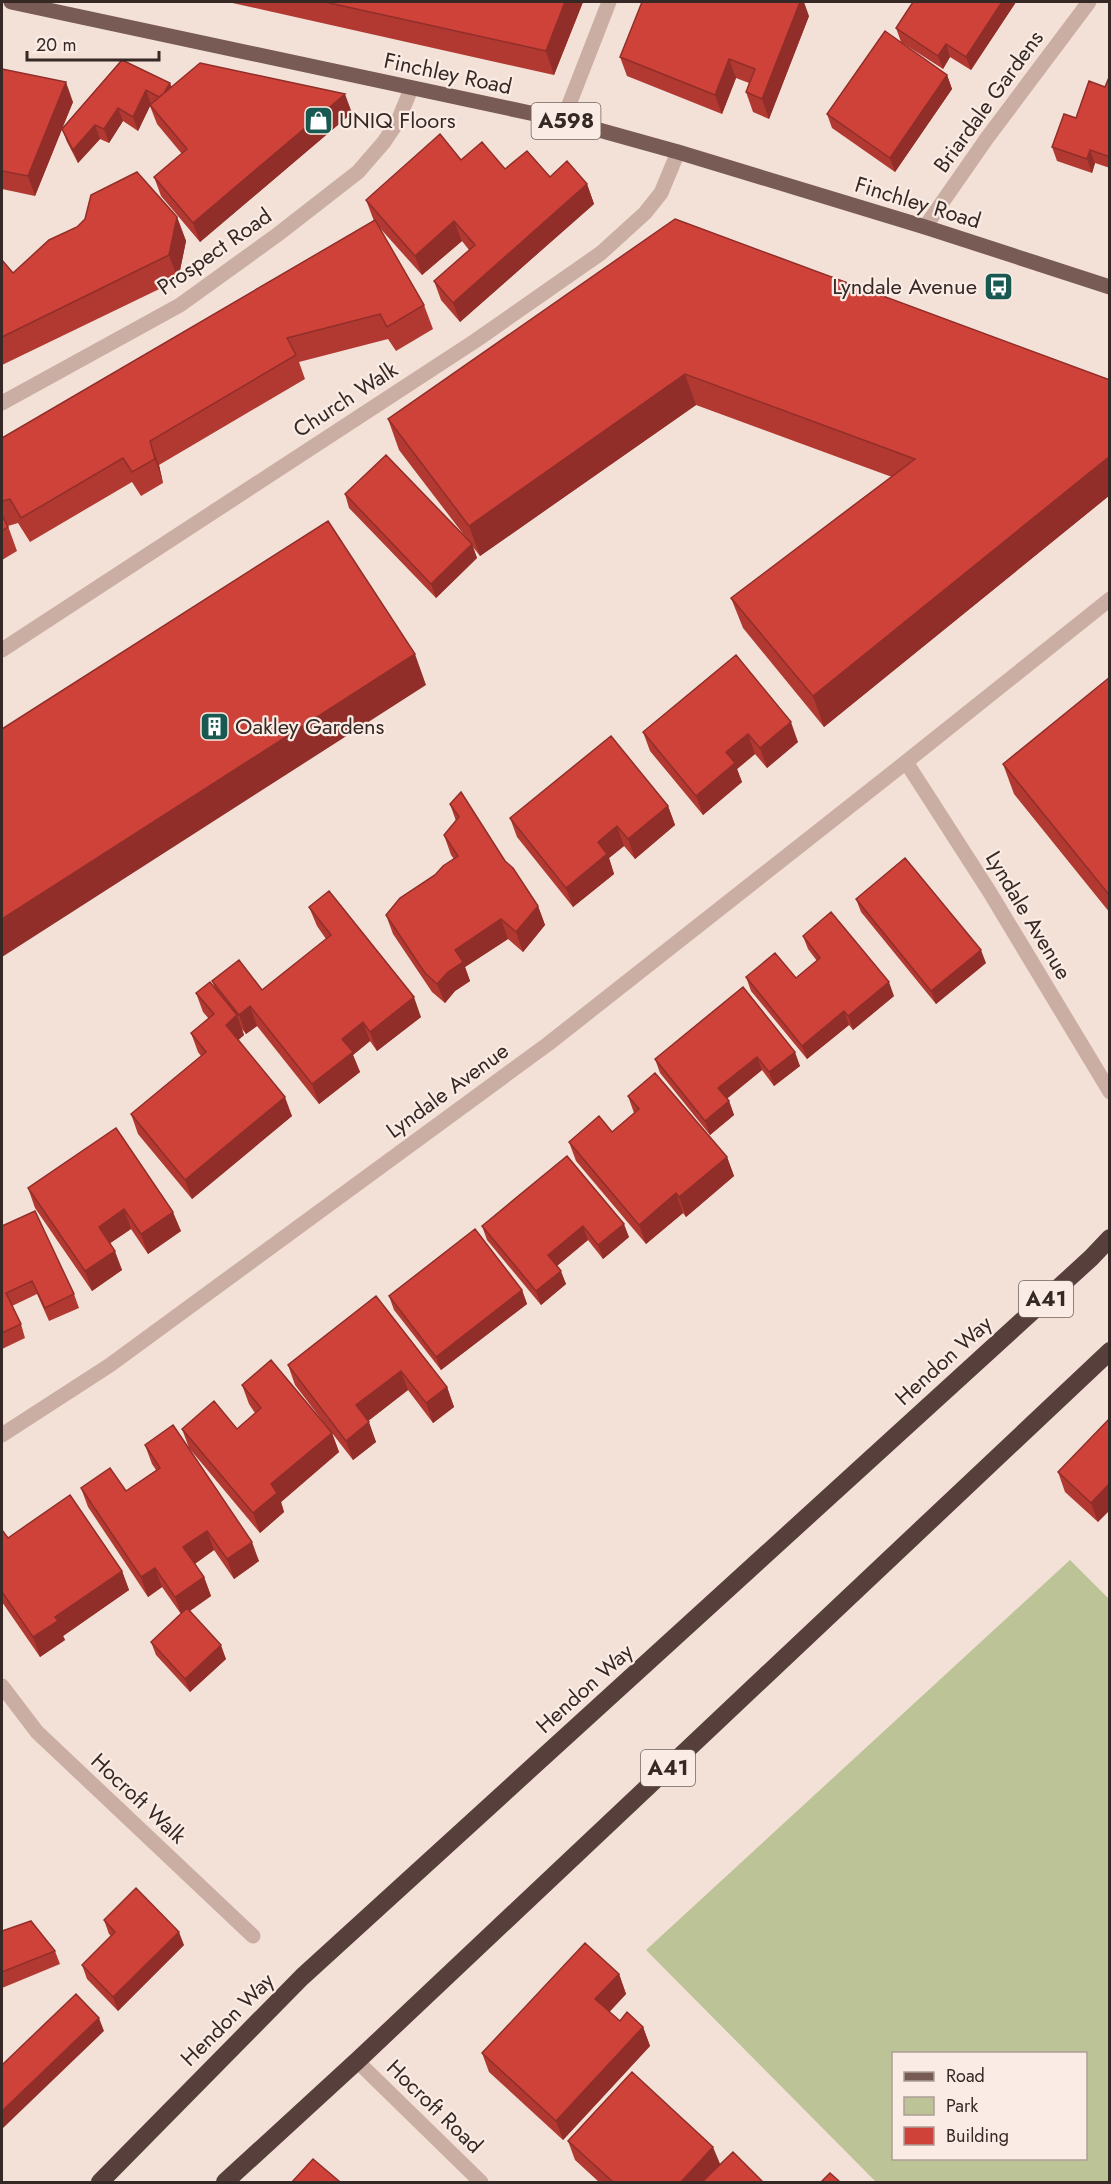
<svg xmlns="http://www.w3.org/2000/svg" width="1111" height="2184" font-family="Jost,sans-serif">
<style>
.green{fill:#bcc397;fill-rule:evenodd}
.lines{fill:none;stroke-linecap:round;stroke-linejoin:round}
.street{stroke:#cbaea3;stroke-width:15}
.primary{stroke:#795b55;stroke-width:15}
.highway{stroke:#573f3c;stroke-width:18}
.wall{fill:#b23932}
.shaded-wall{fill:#912e29}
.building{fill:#cf423a;stroke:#912e29;stroke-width:1.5}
.labels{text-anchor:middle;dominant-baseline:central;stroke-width:4.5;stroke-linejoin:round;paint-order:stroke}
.shield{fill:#faece4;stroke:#71635e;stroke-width:1.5}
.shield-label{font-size:21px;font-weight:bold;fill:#362825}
.street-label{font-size:22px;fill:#362825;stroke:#faece4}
.poi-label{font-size:22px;fill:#362825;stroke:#faece4;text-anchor:start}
</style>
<rect width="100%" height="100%" fill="#f3e1d7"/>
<path class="green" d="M1070 1560 1109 1599V2182H876L646 1950ZM894 2054H1086V2158H894Z"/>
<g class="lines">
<path class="street" d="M563 120 609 2
M925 227 987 138 1089 2
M2 403 180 305 277 235 358 172 384 142 398 121 411 89
M2 650 475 341 601 253 645 213 661 193 678 152
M906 762 989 891 1110 1092
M2 1435 110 1365 548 1044 906 762 1110 599
M2 1686 37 1732 253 1936
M357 2061 481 2182"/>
<path class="primary" d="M11 2 563 120 678 152 925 227 1110 287"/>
<path class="highway" d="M100 2182 302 1977 1091 1258 1110 1238
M225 2182 357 2061 1110 1351"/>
</g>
<path class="wall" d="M228 2H583L554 75Z
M1016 2 971 70 950 57 943 69 901 42 896 28Z
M809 16 769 119 753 112 746 92 749 83 736 78 722 114 627 76 620 57Z
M122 60 170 83 171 87 352 113 200 242 161 196 154 177 182 154 157 124 150 106 138 131 123 121 109 143 100 139 78 163 67 142 62 129 35 196 2 189V69L73 102 62 128Z
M947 75 952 89 895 172 832 128 827 114Z
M1110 75V168L1095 163 1092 173 1057 161 1052 147 1076 118 1105 87Z
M461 160 505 169 550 177 587 184 594 204 460 322 441 300 434 281 469 250 462 241 422 275 378 226 424 305 433 329 396 351 388 339 299 362 305 379 159 465 163 483 141 496 132 482 30 542 18 523 8 526 17 551 2 560V438L374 221 366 200Z
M177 217 186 241 178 280 2 365V260L13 273Z
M675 219 1110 380V495L824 727 743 628 731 598 892 477 696 405 480 556 473 547 477 558 436 598 349 508 345 494 467 539 399 450 388 419Z
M736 655 798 742 767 768 755 754 737 769 742 782 703 815 650 751 643 732Z
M1110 677V913L1014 794 1003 764Z
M450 804 505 861 538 906 545 925 523 952 508 939 465 967 470 981 455 991 445 1003 432 992 393 934 386 915 435 875 454 859 451 855 444 835 456 821Z
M668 806 675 825 635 859 624 846 609 858 614 874 573 907 517 837 510 818Z
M856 899 986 963 936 1004 861 912Z
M309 907 421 1017 377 1051 370 1041 353 1055 360 1072 319 1104 257 1026 246 1034 242 1029 244 1035 238 1040 292 1116 192 1199 138 1134 131 1114 201 1056 198 1052 191 1033 209 1019 203 1012 196 993 215 988 212 981 262 990 326 939 317 926Z
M803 936 894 996 853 1030 849 1025 807 1059 751 991 746 977 796 978 817 961 808 949Z
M743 987 800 1066 774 1086 762 1070 727 1098 729 1101 734 1115 710 1135 660 1073 655 1059Z
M628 1096 727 1157 734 1176 686 1217 683 1213 646 1244 576 1161 569 1142 612 1132 634 1113Z
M116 1128 181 1231 148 1254 131 1229 110 1243 122 1270 92 1291 35 1208 28 1188Z
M567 1156 629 1237 603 1259 588 1240 557 1266 566 1284 541 1305 487 1240 482 1226Z
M2 1226 74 1294 79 1308 49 1321 37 1294 12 1306 21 1324 25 1338 2 1349Z
M522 1290 527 1304 441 1370 394 1310 389 1296Z
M376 1296 447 1387 454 1407 433 1423 408 1390 368 1421 376 1442 353 1460 332 1433 339 1452 281 1502 284 1512 260 1533 189 1448 182 1429H237L255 1413 249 1404 242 1385 331 1432 295 1385 288 1365Z
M1110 1418 1098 1522 1065 1492 1058 1472Z
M145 1445 259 1561 234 1579 214 1550 195 1564 204 1577 211 1596 190 1611 226 1659 190 1692 156 1655 151 1642 181 1614 162 1587 148 1597 88 1507 81 1488 126 1491 156 1470 152 1464Z
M2 1529 8 1538 122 1571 129 1590 63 1636 65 1640 40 1657 2 1602Z
M104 1920 184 1945 118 2011 87 1979 82 1965 111 1936 109 1934Z
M2 1931 55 1951 60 1964 2 1988Z
M619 1974 626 1994 609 2012 620 2021 643 2027 650 2046 563 2140 489 2072 482 2053Z
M568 2141 720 2165 763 2182H599L575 2160Z"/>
<path class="shaded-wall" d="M565 2H583L554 75 546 51Z
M800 2H804L809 16 769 119 762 99Z
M1002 2H1016L971 70 966 57Z
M946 44 950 57 943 69 938 56Z
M729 59 736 78 722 114 715 95Z
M947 75 952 89 895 172 890 158Z
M66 82 73 102 35 196 28 176Z
M170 83 175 96 161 98Z
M146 90 151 104 138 131 133 117Z
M345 94 352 113 200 242 193 223Z
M118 108 123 121 109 143 104 129Z
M95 125 100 139 78 163 73 150Z
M1090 150 1095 163 1092 173 1087 159Z
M587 184 594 204 460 322 453 303Z
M177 217 186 241 178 280 169 255Z
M454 221 462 241 422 275 415 256Z
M685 374 696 405 480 556 469 526Z
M150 441 159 465 163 483 155 459Z
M1110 456V495L824 727 813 696Z
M472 544 477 558 436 598 431 584Z
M415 654 426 685 2 957V919Z
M791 722 798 742 767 768 760 748Z
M748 734 755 754 737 769 742 782 703 815 696 796 726 752Z
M668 806 675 825 635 859 628 839Z
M617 826 624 846 609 858 614 874 573 907 566 888 598 842Z
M538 906 545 925 523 952 516 932Z
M501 919 508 939 465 967 470 981 455 991 445 1003 437 984 455 950Z
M981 950 986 963 936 1004 931 991Z
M889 982 894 996 853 1030 848 1016Z
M414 997 421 1017 377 1051 370 1032Z
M250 1006 257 1026 246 1034 239 1015Z
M844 1011 849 1025 807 1059 802 1046Z
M237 1015 244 1035 233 1045 226 1025Z
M363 1022 370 1041 353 1055 360 1072 319 1104 312 1084 342 1039Z
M795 1052 800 1066 774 1086 769 1072Z
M757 1057 762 1070 723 1102 718 1088Z
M285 1097 292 1116 192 1199 185 1180Z
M729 1101 734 1115 710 1135 705 1121Z
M727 1157 734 1176 686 1217 679 1197Z
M676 1193 683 1213 646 1244 639 1225Z
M124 1209 131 1229 106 1246 99 1227Z
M173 1212 181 1231 148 1254 141 1234Z
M624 1224 629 1237 603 1259 598 1245Z
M583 1226 588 1240 553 1269 548 1255Z
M115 1251 122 1270 92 1291 85 1271Z
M561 1271 566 1284 541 1305 536 1291Z
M522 1290 527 1304 441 1370 436 1357Z
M401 1371 408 1390 363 1425 356 1405Z
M447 1387 454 1407 433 1423 426 1403Z
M369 1422 376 1442 353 1460 346 1441Z
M332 1433 339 1452 281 1502 284 1512 260 1533 253 1513 271 1484Z
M1110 1483V1510L1098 1522 1091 1503Z
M207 1531 214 1550 190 1567 183 1547Z
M252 1542 259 1561 234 1579 227 1559Z
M155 1568 162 1587 148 1597 141 1577Z
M122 1571 129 1590 63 1636 65 1640 40 1657 33 1637 55 1617Z
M204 1577 211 1596 182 1616 175 1597Z
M221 1645 226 1659 190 1692 185 1679Z
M179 1932 184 1945 118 2011 113 1997Z
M619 1974 626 1994 603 2019 595 1999Z
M99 2018 104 2031 2 2129V2111Z
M643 2027 650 2046 563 2140 556 2121Z
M713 2147 721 2166 706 2182H681Z"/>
<path class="building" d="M325 2H565L546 51Z
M642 2H800L762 99 746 92 755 69 729 59 715 95 620 57Z
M913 2H1002L966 57 946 44 938 56 896 28Z
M885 31 947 75 890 158 827 114Z
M122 60 170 83 164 93 159 97 146 90 133 117 118 108 104 129 95 125 73 150 62 129Z
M200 63 345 94 193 223 154 177 187 149 150 105Z
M2 69 66 82 28 176 2 171Z
M1110 75V157L1090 150 1087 159 1052 147 1064 114 1076 118 1089 81 1105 87Z
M440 134 461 160 482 142 505 169 527 151 550 177 567 161 587 184 453 303 434 281 475 245 454 221 415 256 366 200Z
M137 172 177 217 169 255 2 337V260L13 273 49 240 77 227 85 219 91 195Z
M675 219 1110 380V456L813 696 731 598 915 459 685 374 469 526 388 419Z
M375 220 424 305 387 327 380 314 287 338 296 355 150 441 155 459 132 472 123 458 21 518 10 499 2 501V438Z
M386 455 472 544 431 584 345 494Z
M2 515 8 527 2 531Z
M328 521 415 654 2 919V729Z
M736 655 791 722 760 748 748 734 726 752 735 763 696 796 643 732Z
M1110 677V896L1003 764Z
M611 736 668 806 628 839 617 826 598 842 607 854 566 888 510 818Z
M461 792 505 861 513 868 538 906 516 932 501 919 455 950 463 962 448 972 437 984 425 973 386 915 400 898 435 875 443 866 458 856 444 835 459 817 450 804Z
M905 858 981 950 931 991 856 899Z
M329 891 414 997 370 1032 363 1022 342 1039 353 1052 312 1084 250 1006 239 1015 212 981 239 960 262 990 331 935 309 907Z
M831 912 889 982 848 1016 844 1011 802 1046 746 977 775 953 796 978 820 958 803 936Z
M210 982 237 1015 226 1025 285 1097 185 1180 131 1114 206 1052 191 1033 214 1014 196 993Z
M743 987 795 1052 769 1072 757 1057 718 1088 729 1101 705 1121 655 1059Z
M655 1073 727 1157 679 1197 676 1193 639 1225 569 1142 599 1116 612 1132 639 1109 628 1096Z
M116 1128 173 1212 141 1234 124 1209 99 1227 115 1251 85 1271 28 1188Z
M567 1156 624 1224 598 1245 583 1226 548 1255 561 1271 536 1291 482 1226Z
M35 1211 74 1294 45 1308 32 1281 6 1293 21 1324 2 1333V1226Z
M475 1229 522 1290 436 1357 389 1296Z
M376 1296 447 1387 426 1403 401 1371 356 1405 369 1422 346 1441 288 1365Z
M271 1360 332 1433 271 1484 277 1493 253 1513 182 1429 214 1401 237 1429 261 1408 242 1385Z
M1110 1418V1483L1091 1503 1058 1472Z
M173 1425 252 1542 227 1559 207 1531 183 1547 204 1577 175 1597 155 1568 141 1577 81 1488 110 1468 126 1491 160 1468 145 1445Z
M70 1495 122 1571 55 1617 58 1621 33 1637 2 1592V1530L8 1538Z
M187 1608 221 1645 185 1679 151 1642Z
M136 1888 179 1932 113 1997 82 1965 115 1932 104 1920Z
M31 1921 55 1951 2 1972V1931Z
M585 1943 619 1974 595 1999 620 2021 627 2012 643 2027 556 2121 482 2053Z
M76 1994 99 2018 2 2111V2065Z
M632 2072 713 2147 681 2182H613L568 2141Z
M733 2152 763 2182H702Z
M313 2159 340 2182H292Z
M830 2173 840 2182H821Z"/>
<defs>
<symbol id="shop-square" viewBox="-11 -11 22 22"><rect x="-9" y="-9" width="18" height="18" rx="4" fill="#185a52" stroke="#faece4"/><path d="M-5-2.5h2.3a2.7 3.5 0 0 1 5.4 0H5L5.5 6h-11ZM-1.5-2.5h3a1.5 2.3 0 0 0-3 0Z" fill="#fff"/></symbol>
<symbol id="bus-square" viewBox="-11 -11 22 22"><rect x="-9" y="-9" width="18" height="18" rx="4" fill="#185a52" stroke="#faece4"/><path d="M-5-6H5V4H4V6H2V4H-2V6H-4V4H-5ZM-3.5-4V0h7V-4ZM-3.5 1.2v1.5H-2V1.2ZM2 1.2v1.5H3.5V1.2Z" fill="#fff"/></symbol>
<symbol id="building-square" viewBox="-11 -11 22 22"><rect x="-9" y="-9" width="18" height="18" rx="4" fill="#185a52" stroke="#faece4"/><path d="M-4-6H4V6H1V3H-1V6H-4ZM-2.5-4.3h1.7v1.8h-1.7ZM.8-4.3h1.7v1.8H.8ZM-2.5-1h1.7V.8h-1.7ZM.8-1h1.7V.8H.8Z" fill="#fff"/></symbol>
</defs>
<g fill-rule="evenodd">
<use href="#shop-square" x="302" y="104" width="33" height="33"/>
<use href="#bus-square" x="982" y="270" width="33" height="33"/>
<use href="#building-square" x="198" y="710" width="33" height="33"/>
</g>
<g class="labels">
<g class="shield">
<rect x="531.5" y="103" width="69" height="36" rx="4.5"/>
<rect x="1019" y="1281" width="54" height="36" rx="4.5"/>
<rect x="641" y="1750" width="54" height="36" rx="4.5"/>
</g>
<g class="shield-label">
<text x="566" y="121">A598</text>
<text x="1046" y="1299">A41</text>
<text x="668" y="1768">A41</text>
</g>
<g class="street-label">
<text transform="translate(448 73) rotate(12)">Finchley Road</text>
<text transform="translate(988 101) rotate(-54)">Briardale Gardens</text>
<text transform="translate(918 202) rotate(17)">Finchley Road</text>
<text transform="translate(214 251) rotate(-35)">Prospect Road</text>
<text transform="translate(345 399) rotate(-33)">Church Walk</text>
<text transform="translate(1029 915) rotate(59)">Lyndale Avenue</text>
<text transform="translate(447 1090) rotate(-36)">Lyndale Avenue</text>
<text transform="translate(943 1360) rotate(-42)">Hendon Way</text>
<text transform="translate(584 1688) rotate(-42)">Hendon Way</text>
<text transform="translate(139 1798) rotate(43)">Hocroft Walk</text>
<text transform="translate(227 2019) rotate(-45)">Hendon Way</text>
<text transform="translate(435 2106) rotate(44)">Hocroft Road</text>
</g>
<g class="poi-label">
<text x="339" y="120">UNIQ Floors</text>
<text x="977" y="286" text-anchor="end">Lyndale Avenue</text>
<text x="235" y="726">Oakley Gardens</text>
</g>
</g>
<rect width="1111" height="2184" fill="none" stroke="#362825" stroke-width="6"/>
<rect x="892" y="2052" width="195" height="108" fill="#faece4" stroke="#ac9e98" stroke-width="1.5"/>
<rect x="904" y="2072" width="30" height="9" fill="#795b55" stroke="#ac9e98" stroke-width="1.5"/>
<text x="946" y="2082" font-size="18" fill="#362825">Road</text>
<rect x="904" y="2097" width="30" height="18" fill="#bcc397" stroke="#ac9e98" stroke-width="1.5"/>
<text x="946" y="2112" font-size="18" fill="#362825">Park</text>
<rect x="904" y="2127" width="30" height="18" fill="#cf423a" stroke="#ac9e98" stroke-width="1.5"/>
<text x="946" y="2142" font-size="18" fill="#362825">Building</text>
<path d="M27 51v9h132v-9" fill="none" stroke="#362825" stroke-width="3"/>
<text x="36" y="51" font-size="18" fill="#362825" stroke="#faece4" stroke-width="4.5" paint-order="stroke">20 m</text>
</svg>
